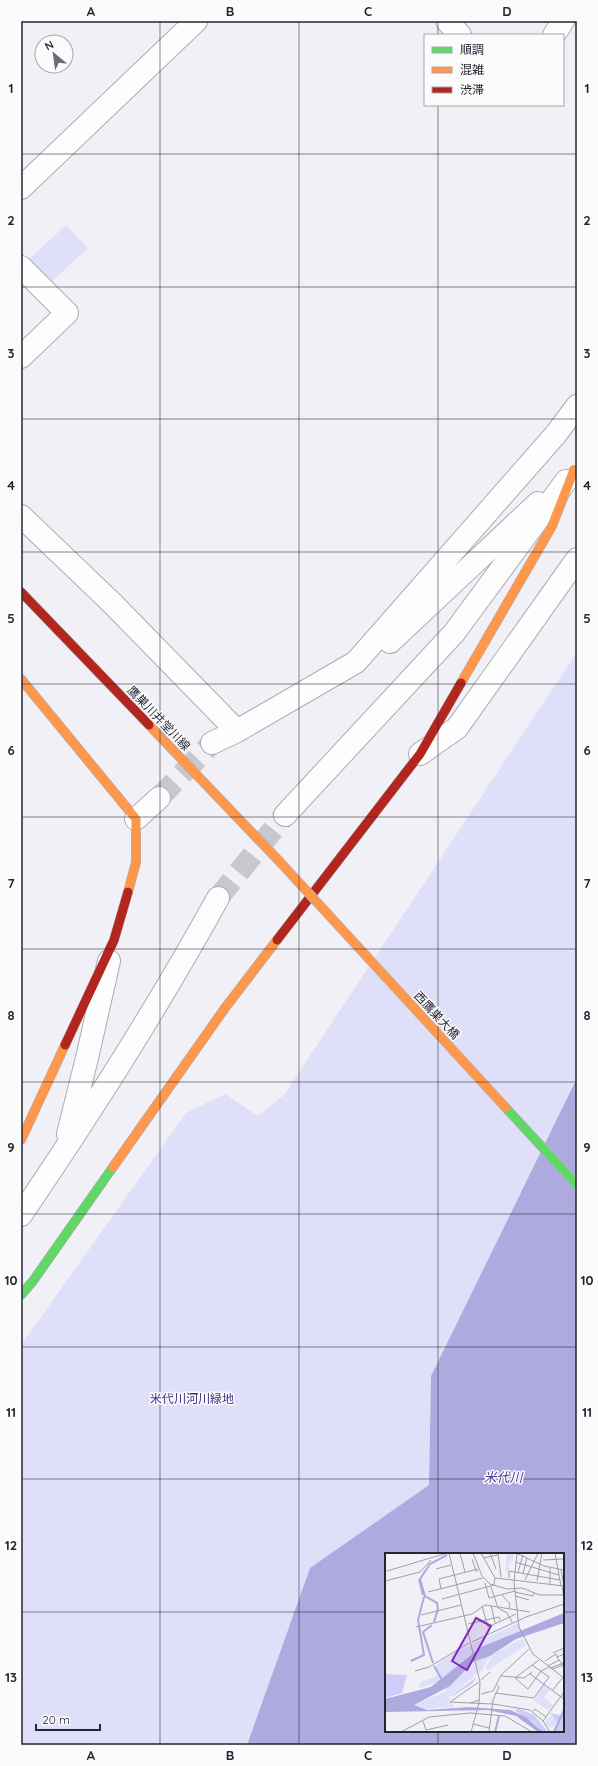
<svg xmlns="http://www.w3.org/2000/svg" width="598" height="1766" font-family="Quicksand,'Noto Sans JP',sans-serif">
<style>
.green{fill:#e0dffa}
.water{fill:#aea9df;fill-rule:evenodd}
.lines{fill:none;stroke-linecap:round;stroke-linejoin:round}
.street-tunnel{stroke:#c7c7cf;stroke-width:22;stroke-dasharray:22 11;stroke-linecap:butt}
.street-casing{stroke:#acacb5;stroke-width:24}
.fast-casing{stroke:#acacb5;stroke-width:10}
.slow-casing{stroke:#acacb5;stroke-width:10}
.jam-casing{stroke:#acacb5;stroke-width:10}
.street{stroke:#fdfdfe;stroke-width:22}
.fast{stroke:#63d668;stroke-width:9}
.slow{stroke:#ff974d;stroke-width:9}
.jam{stroke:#b3261e;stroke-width:9}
.fast-bridge-casing{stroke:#bbbac7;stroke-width:10;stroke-linecap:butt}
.slow-bridge-casing{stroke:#bbbac7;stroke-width:10;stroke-linecap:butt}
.fast-bridge{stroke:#63d668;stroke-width:9}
.slow-bridge{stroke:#ff974d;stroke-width:9}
.grid{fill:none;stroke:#252532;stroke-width:1;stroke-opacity:0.55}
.labels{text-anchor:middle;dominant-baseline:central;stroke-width:3;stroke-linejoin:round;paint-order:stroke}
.street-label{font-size:12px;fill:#252532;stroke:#fbfbfb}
.park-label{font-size:12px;fill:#413187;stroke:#fbfbfb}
.water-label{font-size:13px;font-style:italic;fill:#4e4098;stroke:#fbfbfb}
.inset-river{fill:none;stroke:#aea9df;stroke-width:2}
.inset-road{fill:none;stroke:#9f9fa8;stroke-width:1}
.view{fill:#7b2cbf;fill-opacity:0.15;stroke:#7b2cbf;stroke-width:2}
.inset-edge{fill:none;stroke:#252532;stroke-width:2}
.neatline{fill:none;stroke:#252532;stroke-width:1.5}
.grid-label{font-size:13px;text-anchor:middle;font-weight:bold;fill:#252532}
</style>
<rect width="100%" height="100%" fill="#f0f0f6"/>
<path class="green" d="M66 225 88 248 51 282 29 259Z
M577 652V1078L431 1376 429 1485 310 1568 247 1745H21V1345L186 1113 225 1094 258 1116 284 1095Z"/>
<path class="water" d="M577 1078V1745H247L310 1568 429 1485 431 1376ZM386 1554H563V1731H386Z"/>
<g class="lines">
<path class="street-tunnel" d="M159 798 212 743
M218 898 285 815"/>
<defs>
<path id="street" d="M447 21 460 35
M554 35 563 21
M21 188 196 21
M21 267 67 313 21 357
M21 516 112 603 237 731
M390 642 538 503
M212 743 237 731 356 662 556 434 577 406
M420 754 457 728 577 559
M285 815 454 633 566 481
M136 819 159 798
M68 1134 87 1058 109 961
M21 1215C91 1112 158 1007 218 898"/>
<path id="fast" d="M21 1295 33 1281 113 1167"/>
<path id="slow" d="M21 679 136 819V862L128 892
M461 683 552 526 574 470
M149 725 280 862
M21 1140 65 1045
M113 1167 225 1008 277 940"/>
<path id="jam" d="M21 592 149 725
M277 940 420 754 461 683
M65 1045 114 940 128 892"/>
</defs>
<use href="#street" class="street-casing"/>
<use href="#fast" class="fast-casing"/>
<use href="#slow" class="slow-casing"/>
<use href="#jam" class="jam-casing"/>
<use href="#street" class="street"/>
<use href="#fast" class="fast"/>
<use href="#slow" class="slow"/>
<use href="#jam" class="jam"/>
<defs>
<path id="fast-bridge" d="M506 1108 577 1185"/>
<path id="slow-bridge" d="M280 862 506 1108"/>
</defs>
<use href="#fast-bridge" class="fast-bridge-casing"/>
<use href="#slow-bridge" class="slow-bridge-casing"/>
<use href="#fast-bridge" class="fast-bridge"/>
<use href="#slow-bridge" class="slow-bridge"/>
</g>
<path class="grid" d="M160 21V1745M299 21V1745M438 21V35M438 105V1554M21 154H577M21 287H577M21 419H577M21 552H577M21 684H577M21 817H577M21 949H577M21 1082H577M21 1214H577M21 1347H577M21 1479H577M21 1612H386M563 1612H577M438 1731V1745"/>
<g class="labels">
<g class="street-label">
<text transform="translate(159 718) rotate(46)">鷹巣川井堂川線</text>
<text transform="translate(437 1015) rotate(47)">西鷹巣大橋</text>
</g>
<g class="park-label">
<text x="192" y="1398">米代川河川緑地</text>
</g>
<g class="water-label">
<text x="503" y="1477">米代川</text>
</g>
</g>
<g transform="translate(385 1553)">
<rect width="179" height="179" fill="#f0f0f6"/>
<path d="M121 0H128V8H124V18H121ZM133 70 137 77 99 93 77 108 55 129 34 135 36 129 54 122 49 115 51 112 69 100ZM138 85 141 92 103 117 101 115 107 102ZM105 103 97 117 62 145 65 144 64 149 69 152 68 154 39 156 29 152 60 139 58 138 70 136 59 137 89 109ZM159 132 165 137 159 145 168 152 164 158 149 148ZM160.5 169a5.5 5.5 0 1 1 11 0a5.5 5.5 0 1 1-11 0Z" fill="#e0dffa"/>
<path d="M0 121 22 122 17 140 0 145ZM92 124 87 131 66 144 67 142ZM135 156 149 162 163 179H158L148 169 129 157ZM165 160 178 163 179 179H170L173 170Z" fill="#ceccf9"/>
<path d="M179 60V70L131 86 105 103 88 109 65 133 29 152 42 157 84 154 125 157 141 164 158 179H153L131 163 103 157 0 159V146L46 134 96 94Z" fill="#aea9df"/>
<path class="inset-river" d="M34 26 38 42M49 69 53 56 52 50 40 43 35 26 45 11 62 2M47 72 38 79 48 110M26 108 39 102 33 67 39 44M49 113 57 127M110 179 114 163M169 179 179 157"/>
<path class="inset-road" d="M64 0 95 129 94 150 86 179M75 0 80 19M88 0 97 23 105 31 122 36 137 35 155 42H178M105 0 111 16M113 0 116 24M131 0 159 13 179 17M132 0 129 29 134 74 148 101 179 125M170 0 176 33M98 5 113 2M87 6 91 18H93M158 7 179 6M130 9 174 22M51 16 66 12M176 17 179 33M2 18 62 0M133 19 138 2M138 20 142 5M110 25 179 33M124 25V18L175 27M140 27 153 0M0 28 35 19 46 7M152 28 157 0M100 30 104 45 130 38M165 31V15M177 33 179 45M106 34 113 55 122 60 127 69M56 36 54 26 93 16M43 39 98 25M130 39 148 43 149 40M117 42 125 51 124 55M130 43 144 47M57 46 109 32 110 25 96 0M106 52 110 70M97 53 103 74 131 61M36 62 76 52M83 71 114 64 115 67M31 74 87 61 100 52 145 59M87 89 141 64 179 51M168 100 179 95M172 104 179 114M160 108 171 101 172 104 179 101M163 113 174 107M165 115 179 110M167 116 179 112M30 118 44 114 84 90M145 121 179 146M116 123 139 125 147 119M130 125 143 136 156 118 164 114M130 125 154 107M96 127 105 119M167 138 178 124M110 140 149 145 164 124 147 112M96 141 108 138 116 122 144 96M94 147 85 150 65 149 94 129M85 150 108 151 145 157 158 168 165 179M148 158 150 156 161 164M38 168 41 177 63 172M158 168 179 139M88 171 104 175M16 179 44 164 85 160 120 163 147 179M104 179 108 147 114 134 112 132"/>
<path class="view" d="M91 65 106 73 82 117 67 108Z"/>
<rect width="179" height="179" class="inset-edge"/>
</g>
<rect width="598" height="1766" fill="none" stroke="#fbfbfb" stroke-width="44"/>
<rect x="424" y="34" width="140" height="72" fill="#fbfbfb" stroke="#a5a5ab"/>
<rect x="432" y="47" width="20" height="6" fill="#63d668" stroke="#a5a5ab"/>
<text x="460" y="54" font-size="12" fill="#252532">順調</text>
<rect x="432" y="67" width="20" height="6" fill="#ff974d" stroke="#a5a5ab"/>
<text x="460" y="74" font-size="12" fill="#252532">混雑</text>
<rect x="432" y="87" width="20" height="6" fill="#b3261e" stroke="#a5a5ab"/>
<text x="460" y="94" font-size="12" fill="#252532">渋滞</text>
<g transform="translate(54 54) rotate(331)"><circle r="19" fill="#fbfbfb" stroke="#a5a5ab"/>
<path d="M0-3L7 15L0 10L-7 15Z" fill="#6c6c77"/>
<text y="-6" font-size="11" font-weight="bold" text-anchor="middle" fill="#252532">N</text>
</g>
<path d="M36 1724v6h64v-6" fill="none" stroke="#252532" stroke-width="2"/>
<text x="42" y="1724" font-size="12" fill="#252532" stroke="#fbfbfb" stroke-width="3" paint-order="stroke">20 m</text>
<rect x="22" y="22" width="554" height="1722" class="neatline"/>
<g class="grid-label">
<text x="91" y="16">A</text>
<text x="230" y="16">B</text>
<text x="368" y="16">C</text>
<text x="507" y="16">D</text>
<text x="11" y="93">1</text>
<text x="587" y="93">1</text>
<text x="11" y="225">2</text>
<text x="587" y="225">2</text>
<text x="11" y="358">3</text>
<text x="587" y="358">3</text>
<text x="11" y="490">4</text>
<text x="587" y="490">4</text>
<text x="11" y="623">5</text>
<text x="587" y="623">5</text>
<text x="11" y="755">6</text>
<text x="587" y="755">6</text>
<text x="11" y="888">7</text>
<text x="587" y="888">7</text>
<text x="11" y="1020">8</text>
<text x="587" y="1020">8</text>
<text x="11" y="1152">9</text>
<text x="587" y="1152">9</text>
<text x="11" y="1285">10</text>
<text x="587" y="1285">10</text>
<text x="11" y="1417">11</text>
<text x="587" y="1417">11</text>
<text x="11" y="1550">12</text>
<text x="587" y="1550">12</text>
<text x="11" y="1682">13</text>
<text x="587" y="1682">13</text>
<text x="91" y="1760">A</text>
<text x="230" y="1760">B</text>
<text x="368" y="1760">C</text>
<text x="507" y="1760">D</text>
</g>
</svg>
